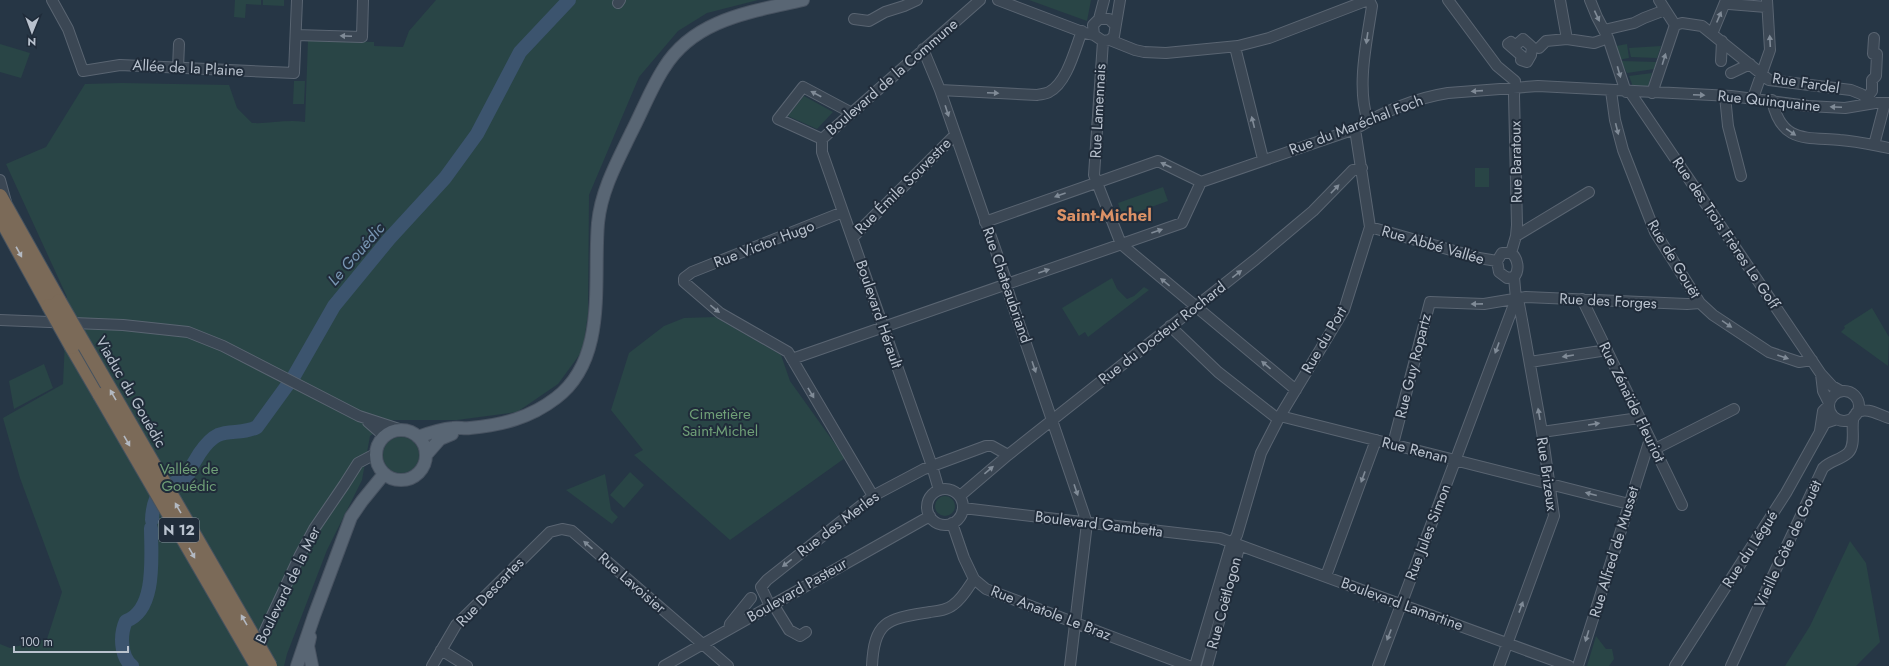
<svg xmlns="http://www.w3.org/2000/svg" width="1889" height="666" font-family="Jost,sans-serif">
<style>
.green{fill:#294546}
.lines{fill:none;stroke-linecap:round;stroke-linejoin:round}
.river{stroke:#3c546e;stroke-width:14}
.minor-casing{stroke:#5a6572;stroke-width:12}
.major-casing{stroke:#485361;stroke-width:14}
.highway-casing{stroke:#46525f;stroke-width:16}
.minor{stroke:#3b4754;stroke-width:10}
.major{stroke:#596674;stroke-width:12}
.highway{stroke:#7b6a58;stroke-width:14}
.highway-bridge-casing{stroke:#46525f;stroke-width:16;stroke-linecap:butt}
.highway-bridge{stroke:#7b6a58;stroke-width:14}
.oneway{fill:#808b97}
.oneway2{fill:#b3b9c2}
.labels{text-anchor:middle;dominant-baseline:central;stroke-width:4;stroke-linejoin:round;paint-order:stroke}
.shield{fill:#202c3a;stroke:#8b95a2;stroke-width:1}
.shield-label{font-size:14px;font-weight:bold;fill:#b9c2ce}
.street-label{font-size:15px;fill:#b9c2ce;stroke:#202c3a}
.park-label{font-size:15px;fill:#6f9f77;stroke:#202c3a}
.water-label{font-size:16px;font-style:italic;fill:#7895b2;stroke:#202c3a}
.quarter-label{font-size:17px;font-weight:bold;fill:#db9166;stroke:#202c3a}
</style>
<rect width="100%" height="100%" fill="#263645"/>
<path class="green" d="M235 0H261V5L246 4 245 18 234 17Z
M263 0H284V6L263 5Z
M436 0H758L707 13 678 31 639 77 589 195 588 313 583 350 558 384 517 412 457 420H392L370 436 362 480 327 550 287 654 284 666H0V644L10 648 47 639 62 592 20 478 3 418 63 384 67 297 6 164 46 147 85 84 122 83 229 85 237 108 252 123C270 124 287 119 305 122L308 40 374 42V46L403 47 409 31Z
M1029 0H1091L1087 21Z
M0 44 30 53 21 78 0 72Z
M1627 44 1629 58 1618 60 1616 46Z
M1661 46 1657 58 1631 57 1629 48Z
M1621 61 1657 62 1654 69 1627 73Z
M1652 73 1647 89 1633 87 1629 76Z
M294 81H305L304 104H293Z
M804 96 833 112 817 129 788 116Z
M1475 168H1489V187H1475Z
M1163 187 1168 201 1123 217 1118 203Z
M1112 278 1117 289 1127 299 1134 296 1144 287 1149 290 1088 337 1085 332 1079 336 1062 308Z
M1872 308 1889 337 1888 366 1841 332 1845 328 1844 326Z
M715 317 781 355 790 381 845 458 730 540 634 455 643 450 611 410 629 353 664 326 684 318Z
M44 364 53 388 14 409 9 381Z
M383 455a18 18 0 1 1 36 0a18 18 0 1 1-36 0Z
M630 472 644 485 624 508 610 495Z
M605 474 611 510 618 517 612 524 566 490Z
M935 506a10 10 0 1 1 20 0a10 10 0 1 1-20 0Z
M1850 541 1866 563 1880 642 1856 666H1785L1810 626Z
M1596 636 1606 649H1612L1614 659 1609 666H1587Z"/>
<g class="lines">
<path class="river" d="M152 520C153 491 163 488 187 477 192 464 205 441 218 435 230 430 244 434 257 427L294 376 334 306 389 239 445 178 477 134 520 52 569 0
M132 666C120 656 120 634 126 621 157 610 151 555 151 528"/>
<defs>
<path id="minor" d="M52 0 68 29 83 71 120 65 294 73 297 0
M998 0 1085 33 1094 35
M1448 0 1497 66 1515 81 1514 96 1517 225 1516 236 1511 253
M1560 0 1567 39 1594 43 1608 38
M1590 0 1597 17 1608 38 1626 92
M1659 0 1675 25
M1726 0 1729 4 1766 7
M618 3 620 0
M854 19 869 21 885 12 904 6 917 0
M1099 19 1104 0
M1115 25 1109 19H1099L1093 25 1094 35 1103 41 1110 40 1114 36 1120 0
M1675 25 1682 23 1702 26 1769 80 1851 90 1861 94 1875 103
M1604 30 1634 23 1644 18 1665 10
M1712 34 1726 0
M296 35 362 37 363 0
M1523 39 1532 47 1531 55 1527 62 1521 60 1523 57 1508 44 1511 42 1515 46Z
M1110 40 1135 50 1144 52 1166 53 1238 46 1269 38 1368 0
M1103 41 1094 175 1121 244 1296 390
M1235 47 1263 159
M1539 48 1546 41 1567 39
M923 49 940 90 1006 280 1008 291 1087 523 1070 666
M1721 61 1722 41
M178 68 179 44
M1731 73 1750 64
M940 90 1037 95C1041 94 1046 94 1049 92 1067 83 1075 49 1082 31
M1611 91 1615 120 1623 150 1649 217 1655 232 1700 303 1713 315 1769 352 1799 362 1812 360
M1630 92 1821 374 1832 386 1841 391
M1652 93 1675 25
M1725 96 1728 126 1741 176
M1867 97 1872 91V80L1876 76 1877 54H1873L1874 38
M1753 98 1770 50 1767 0
M1772 100C1781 143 1805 137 1840 140 1856 141 1873 145 1889 148
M1368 121C1356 88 1367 40 1372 6L1369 0
M822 139V152L932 466 939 490
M822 139 980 0
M822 139 778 119 803 87 850 112
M1874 145 1885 103
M0 180 6 202
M1201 182 1355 129C1383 112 1416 98 1448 93L1538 86 1731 96 1808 106 1845 108 1875 103H1889
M843 212 692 272 684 278V282L720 313 788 352 873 496
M985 222 1158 161 1201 182
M1370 227 1479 258 1497 261
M1516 236 1589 192
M852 238 955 135
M1582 299 1682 505
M0 320 123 325 188 332 223 346 359 416 402 430
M1170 326 1218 372 1278 419
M792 359 1182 223 1201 182
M1530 362 1607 350
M1821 374 1823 391 1829 403
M1829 406a15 15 0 1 1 30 0a15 15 0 1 1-30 0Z
M1856 413C1866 406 1879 415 1889 418
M1280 416 1629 504
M368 422 384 436
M1820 431 1823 411 1829 405
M1542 432 1639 418
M1393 444 1430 302 1484 304 1526 297 1687 304 1700 303
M1655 449 1734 409
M927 507a18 18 0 1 1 36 0a18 18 0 1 1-36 0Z
M960 496 1008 455 1256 259 1313 211 1353 170 1362 168
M963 508 1220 538 1569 666
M952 523 964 558 974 579 986 589 1189 666
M1326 576 1376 440
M773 604 789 630 800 636 806 632
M770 606 761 587 767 580 873 496 924 469 986 446H992L1008 455
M729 629 730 624 751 598
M256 650 300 555 314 529 344 485 358 463 375 454
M441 650 467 666
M432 666 456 625 550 532 562 529 572 531 728 666
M664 666 930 516
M872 666C874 619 889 619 930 612 938 611 947 610 953 605 962 599 968 588 974 579
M1195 666 1230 548 1237 535 1261 453 1280 416 1344 310 1370 227 1355 129
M1207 666 1239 548 1234 542
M1378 666 1516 299 1514 277C1520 270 1518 258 1511 253H1502L1497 261 1499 272 1507 278 1514 277
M1499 666 1554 516 1542 432 1522 320 1519 304 1516 299
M1578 666 1650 439
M1675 666 1786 493 1825 423 1837 419
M1731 666 1823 468C1830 461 1840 460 1848 453 1857 444 1850 427 1854 416"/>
<path id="major" d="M376 455a25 25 0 1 1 50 0a25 25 0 1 1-50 0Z
M418 437C429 433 442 429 453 428 459 427 464 429 470 428 502 425 530 418 556 398 608 359 593 281 598 223 601 191 617 162 631 133 642 112 651 88 664 68 694 19 751 12 803 0
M426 455 440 439 452 434
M310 637 308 646 312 666
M297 666 314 616 351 517 362 501 384 474"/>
<path id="highway" d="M0 196 59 301
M0 217 49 306
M72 347 100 395"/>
</defs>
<use href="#minor" class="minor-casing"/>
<use href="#major" class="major-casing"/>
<use href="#highway" class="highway-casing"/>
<use href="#minor" class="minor"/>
<use href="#major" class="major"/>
<use href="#highway" class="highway"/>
<defs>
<path id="highway-bridge" d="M59 301 270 666
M49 306 72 347
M100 395 257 666"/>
</defs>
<use href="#highway-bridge" class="highway-bridge-casing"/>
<use href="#highway-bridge" class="highway-bridge"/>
</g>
<defs><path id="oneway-solid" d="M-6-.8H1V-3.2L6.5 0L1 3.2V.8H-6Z"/></defs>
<g class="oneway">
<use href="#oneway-solid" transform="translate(1597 16) rotate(65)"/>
<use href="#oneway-solid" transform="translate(1719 17) rotate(-67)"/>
<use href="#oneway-solid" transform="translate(346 36) rotate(-178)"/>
<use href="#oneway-solid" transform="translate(1367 38) rotate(98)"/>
<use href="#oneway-solid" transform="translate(1770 41) rotate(-93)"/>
<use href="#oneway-solid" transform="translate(1664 59) rotate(-73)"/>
<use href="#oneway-solid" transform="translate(1619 72) rotate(74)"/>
<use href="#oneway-solid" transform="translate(1477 91) rotate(176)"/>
<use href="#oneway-solid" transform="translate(993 93) rotate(3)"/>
<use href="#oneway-solid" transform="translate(816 94) rotate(-152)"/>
<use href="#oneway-solid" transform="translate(1699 95) rotate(3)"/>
<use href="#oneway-solid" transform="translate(1836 107) rotate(-177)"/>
<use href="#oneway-solid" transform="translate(947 111) rotate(72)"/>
<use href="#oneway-solid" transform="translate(1253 122) rotate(-104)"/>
<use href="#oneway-solid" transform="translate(1617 129) rotate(76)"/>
<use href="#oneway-solid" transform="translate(1791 132) rotate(35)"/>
<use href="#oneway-solid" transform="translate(1166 165) rotate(-155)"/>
<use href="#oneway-solid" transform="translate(1335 189) rotate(-46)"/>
<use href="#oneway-solid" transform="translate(1060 195) rotate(160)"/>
<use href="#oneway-solid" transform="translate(1157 231) rotate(-19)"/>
<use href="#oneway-solid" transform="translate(1044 271) rotate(-19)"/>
<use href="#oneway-solid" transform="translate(1237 274) rotate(-38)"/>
<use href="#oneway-solid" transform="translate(1165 282) rotate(-141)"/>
<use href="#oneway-solid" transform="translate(1477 304) rotate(179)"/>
<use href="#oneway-solid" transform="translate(715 309) rotate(39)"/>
<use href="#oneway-solid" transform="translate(1727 324) rotate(34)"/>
<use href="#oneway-solid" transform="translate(1497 348) rotate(110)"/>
<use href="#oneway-solid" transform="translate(1568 356) rotate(171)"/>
<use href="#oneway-solid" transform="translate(1783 357) rotate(19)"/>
<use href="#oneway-solid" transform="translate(1266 365) rotate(-140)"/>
<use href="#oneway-solid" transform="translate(1034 367) rotate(71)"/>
<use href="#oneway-solid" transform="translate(811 393) rotate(59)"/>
<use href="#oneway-solid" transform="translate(1539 414) rotate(-100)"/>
<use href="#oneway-solid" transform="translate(1594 424) rotate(-9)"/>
<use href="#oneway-solid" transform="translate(989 470) rotate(-40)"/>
<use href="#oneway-solid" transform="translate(1363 477) rotate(110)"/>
<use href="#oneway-solid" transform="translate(1076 490) rotate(71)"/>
<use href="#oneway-solid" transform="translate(1591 494) rotate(-165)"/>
<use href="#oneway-solid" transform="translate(588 545) rotate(-139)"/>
<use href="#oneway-solid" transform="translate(787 563) rotate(142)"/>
<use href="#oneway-solid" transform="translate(1521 607) rotate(-70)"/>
<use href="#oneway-solid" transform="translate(1389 635) rotate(111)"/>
<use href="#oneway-solid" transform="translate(1587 636) rotate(107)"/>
</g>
<g class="oneway2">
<use href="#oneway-solid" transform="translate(19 252) rotate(61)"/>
<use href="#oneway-solid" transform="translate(113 395) rotate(-120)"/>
<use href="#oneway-solid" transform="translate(127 441) rotate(60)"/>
<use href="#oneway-solid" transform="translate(178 508) rotate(-120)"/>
<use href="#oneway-solid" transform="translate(192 553) rotate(60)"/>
<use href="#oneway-solid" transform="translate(244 620) rotate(-120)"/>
</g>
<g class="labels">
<rect class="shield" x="159" y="518" width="40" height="24" rx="3"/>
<g class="shield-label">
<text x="179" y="530">N 12</text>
</g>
<g class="street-label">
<text transform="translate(188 68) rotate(3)">Allée de la Plaine</text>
<text transform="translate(892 77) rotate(-41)">Boulevard de la Commune</text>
<text transform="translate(1806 83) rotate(9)">Rue Fardel</text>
<text transform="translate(1769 101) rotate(6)">Rue Quinquaine</text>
<text transform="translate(1098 111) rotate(-87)">Rue Lamennais</text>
<text transform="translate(1356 125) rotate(-21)">Rue du Maréchal Foch</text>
<text transform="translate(1516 162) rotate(-91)">Rue Baratoux</text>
<text transform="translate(903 186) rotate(-45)">Rue Émile Souvestre</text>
<text transform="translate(1726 233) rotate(56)">Rue des Trois Frères Le Goff</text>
<text transform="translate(764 244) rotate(-21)">Rue Victor Hugo</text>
<text transform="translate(1433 245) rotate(16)">Rue Abbé Vallée</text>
<text transform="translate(1674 259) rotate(59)">Rue de Gouët</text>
<text transform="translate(1007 285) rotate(71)">Rue Chateaubriand</text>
<text transform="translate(1608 301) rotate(3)">Rue des Forges</text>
<text transform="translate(879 314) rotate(71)">Boulevard Hérault</text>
<text transform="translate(1162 333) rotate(-38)">Rue du Docteur Rochard</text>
<text transform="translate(1324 340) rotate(-60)">Rue du Port</text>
<text transform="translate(1413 366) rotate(-76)">Rue Guy Ropartz</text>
<text transform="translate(131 392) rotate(60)">Viaduc du Gouédic</text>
<text transform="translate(1632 402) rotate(64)">Rue Zénaïde Fleuriot</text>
<text transform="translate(1415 450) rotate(14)">Rue Renan</text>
<text transform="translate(1547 474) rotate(82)">Rue Brizeux</text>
<text transform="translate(838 524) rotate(-37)">Rue des Merles</text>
<text transform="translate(1099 524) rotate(7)">Boulevard Gambetta</text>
<text transform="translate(1428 532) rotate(-69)">Rue Jules Simon</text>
<text transform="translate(1788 544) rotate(-65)">Vieille Côte de Gouët</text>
<text transform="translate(1750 549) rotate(-57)">Rue du Légué</text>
<text transform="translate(1614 552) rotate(-73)">Rue Alfred de Musset</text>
<text transform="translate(632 583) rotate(41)">Rue Lavoisier</text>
<text transform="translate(288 585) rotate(-64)">Boulevard de la Mer</text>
<text transform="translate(797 590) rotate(-30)">Boulevard Pasteur</text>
<text transform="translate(490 592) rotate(-46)">Rue Descartes</text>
<text transform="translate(1224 603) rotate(-75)">Rue Coëtlogon</text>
<text transform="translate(1402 604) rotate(20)">Boulevard Lamartine</text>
<text transform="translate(1051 613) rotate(21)">Rue Anatole Le Braz</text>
</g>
<g class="park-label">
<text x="720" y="414">Cimetière<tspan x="720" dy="17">Saint-Michel</tspan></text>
<text x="189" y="469">Vallée de<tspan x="189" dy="17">Gouédic</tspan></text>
</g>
<g class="water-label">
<text transform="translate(356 254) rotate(-49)">Le Gouédic</text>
</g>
<g class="quarter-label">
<text x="1104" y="215">Saint-Michel</text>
</g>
</g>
<g transform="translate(32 32) rotate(181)" stroke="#202c3a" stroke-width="3" paint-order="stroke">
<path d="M0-3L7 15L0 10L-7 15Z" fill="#b9c2ce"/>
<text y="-6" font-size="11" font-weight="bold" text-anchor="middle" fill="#b9c2ce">N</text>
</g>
<path d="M14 646v6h114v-6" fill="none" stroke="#b9c2ce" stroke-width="2"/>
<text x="20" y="646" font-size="12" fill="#b9c2ce" stroke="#202c3a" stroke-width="3" paint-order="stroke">100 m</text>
</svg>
